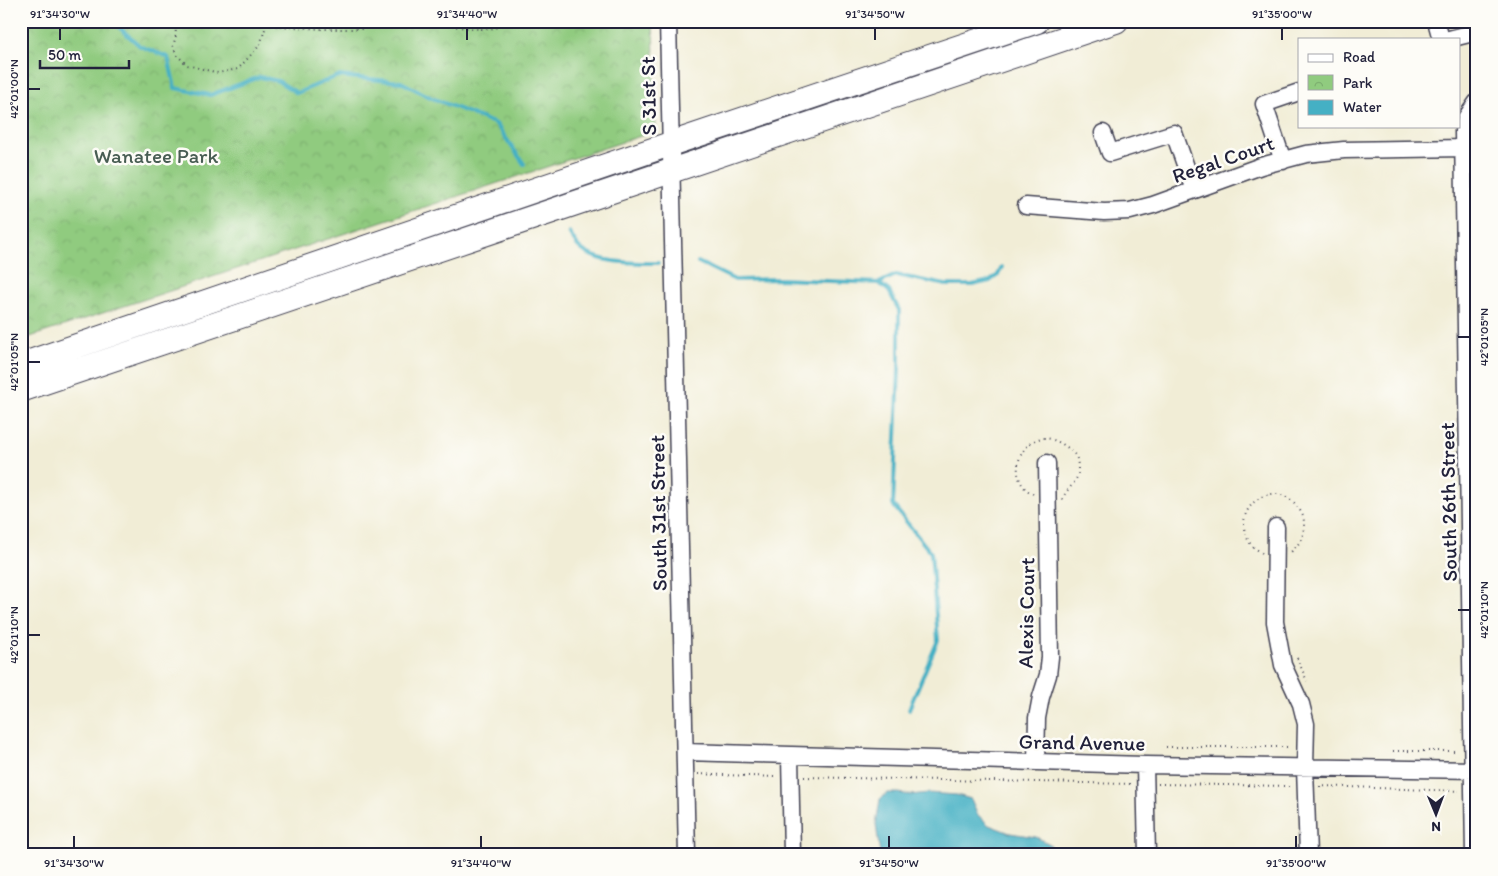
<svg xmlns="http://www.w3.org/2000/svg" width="1498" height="876" font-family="Itim,sans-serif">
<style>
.park{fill:url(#park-crowns);stroke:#59765d}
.water{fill:#45b0c4;stroke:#346980}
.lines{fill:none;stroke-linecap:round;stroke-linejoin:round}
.stream{stroke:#45b0c4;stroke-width:4}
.minor-casing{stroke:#414052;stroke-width:19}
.highway-casing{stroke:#414052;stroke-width:26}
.path{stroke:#414052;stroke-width:2;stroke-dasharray:1 4;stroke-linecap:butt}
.minor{stroke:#fff;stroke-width:16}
.highway{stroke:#fff;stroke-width:24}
.ticks{fill:none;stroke:#22223b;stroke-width:2}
.labels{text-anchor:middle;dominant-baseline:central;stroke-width:5;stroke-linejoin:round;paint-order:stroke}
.street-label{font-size:21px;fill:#22223b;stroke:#fdfcf7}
.park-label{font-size:21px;fill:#485d53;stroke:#fdfcf7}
.neatline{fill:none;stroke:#22223b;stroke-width:2}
.ticks-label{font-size:12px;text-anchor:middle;fill:#22223b}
</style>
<defs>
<pattern id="park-crowns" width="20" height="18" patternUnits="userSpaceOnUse" patternTransform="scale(1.25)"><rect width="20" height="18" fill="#90cb7f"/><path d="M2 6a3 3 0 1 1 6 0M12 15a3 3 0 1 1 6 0" fill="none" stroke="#7cae6f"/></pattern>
</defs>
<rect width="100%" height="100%" fill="#fdfcf7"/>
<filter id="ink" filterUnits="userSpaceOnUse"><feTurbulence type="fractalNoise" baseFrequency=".02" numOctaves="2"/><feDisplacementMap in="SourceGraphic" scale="10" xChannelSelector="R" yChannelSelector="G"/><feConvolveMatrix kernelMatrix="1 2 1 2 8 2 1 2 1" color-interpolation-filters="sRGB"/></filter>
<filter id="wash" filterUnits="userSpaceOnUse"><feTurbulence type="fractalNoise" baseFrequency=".0096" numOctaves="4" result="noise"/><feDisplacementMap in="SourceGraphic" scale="20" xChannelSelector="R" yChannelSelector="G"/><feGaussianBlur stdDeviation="1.12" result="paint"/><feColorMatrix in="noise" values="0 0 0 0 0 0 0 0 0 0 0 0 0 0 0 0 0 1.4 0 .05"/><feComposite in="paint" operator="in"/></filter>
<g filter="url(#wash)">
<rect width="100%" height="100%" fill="#f1edd6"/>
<path class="park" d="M21 21H653L656 131 21 340Z"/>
<path class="water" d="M887 793H899L910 795 928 793 957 795 971 799 978 815 989 825 1010 833 1036 837 1050 844 1055 855H880L876 824 880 799Z"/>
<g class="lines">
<path class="stream" d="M112 21 140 46 168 57 175 88 210 95 260 77 278 81 297 93 338 76 401 82 432 98 496 124 524 164
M569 232C572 237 575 244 580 248 596 264 637 263 658 263
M698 262 735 280 779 279 879 283 896 275 946 285H972L990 281 998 275 1002 267
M879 283 889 291 899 310V369L893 505 931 553 938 640 909 709"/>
</g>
</g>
<g filter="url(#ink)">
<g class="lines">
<defs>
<path id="minor" d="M668 21 687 855
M1436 21 1441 39
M1449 39 1477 32
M1103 133 1110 153 1174 133 1194 190
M1283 161 1264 104 1299 92
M1026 206 1104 212 1130 211 1153 205 1261 166 1306 154 1344 150 1464 148
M1276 527 1275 622 1283 665 1301 704 1306 724 1305 768 1308 855
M685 752 1145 765 1477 770
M790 756 792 855
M1036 762 1037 718 1041 697 1048 675 1050 657 1047 463
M1145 765 1147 855
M1474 855 1463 131 1466 118 1477 102"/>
<path id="highway" d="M21 365 670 144 1037 21
M21 390 1116 21"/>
</defs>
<use href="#minor" class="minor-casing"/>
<use href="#highway" class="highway-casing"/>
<path class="path" d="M175 21 176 35 173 47 177 55 187 65 218 73 238 69 260 45 266 26
M177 21 183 25H267L321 29H361L380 21
M432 21C442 26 483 31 494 28 499 27 504 23 508 21
M1472 89 1477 84
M1033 494C1030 492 1026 490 1024 487 1010 470 1021 442 1042 438 1053 437 1073 448 1077 459 1078 462 1078 471 1078 474 1075 485 1066 489 1062 500
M1262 553C1258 550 1252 547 1250 543 1226 507 1280 470 1302 514 1304 518 1304 521 1304 525 1303 540 1301 541 1291 552
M1297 658 1307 681
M1166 747H1290
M1393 751H1458
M698 774 776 777
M804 777 1131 784
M1158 784 1291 786
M1320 787V786L1459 791"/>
<use href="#minor" class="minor"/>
<use href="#highway" class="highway"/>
</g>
</g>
<path class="ticks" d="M60 28V40M467 28V40M875 28V40M1282 28V40M28 89H40M1458 337H1470M28 362H40M1458 610H1470M28 635H40M74 836V848M481 836V848M889 836V848M1296 836V848"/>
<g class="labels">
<g class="street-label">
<text transform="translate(648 96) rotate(-91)">S 31st St</text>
<text transform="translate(1223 159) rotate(-19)">Regal Court</text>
<text transform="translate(1448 502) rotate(-91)">South 26th Street</text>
<text transform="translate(658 513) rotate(-91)">South 31st Street</text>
<text transform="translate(1026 613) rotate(-89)">Alexis Court</text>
<text transform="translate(1082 742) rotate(1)">Grand Avenue</text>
</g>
<g class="park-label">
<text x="156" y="155">Wanatee Park</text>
</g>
</g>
<rect width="1498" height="876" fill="none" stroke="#fdfcf7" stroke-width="55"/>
<rect x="1298" y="38" width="162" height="90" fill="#fdfcf7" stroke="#a5a5ac"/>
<rect x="1308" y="54" width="25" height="8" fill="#ffffff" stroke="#a5a5ac"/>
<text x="1343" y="62" font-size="15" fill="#22223b">Road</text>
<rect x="1308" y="75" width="25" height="15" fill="url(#park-crowns)" stroke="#a5a5ac"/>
<text x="1343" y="88" font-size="15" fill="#22223b">Park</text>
<rect x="1308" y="100" width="25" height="15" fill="#45b0c4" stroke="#a5a5ac"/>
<text x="1343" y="112" font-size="15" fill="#22223b">Water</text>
<g transform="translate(1436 814) rotate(179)" stroke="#fdfcf7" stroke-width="4" paint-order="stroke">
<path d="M0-4L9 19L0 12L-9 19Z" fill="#22223b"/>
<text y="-8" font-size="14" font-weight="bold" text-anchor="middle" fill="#22223b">N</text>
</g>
<path d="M40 60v8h89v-8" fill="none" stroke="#22223b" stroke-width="2.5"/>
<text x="48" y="60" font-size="15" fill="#22223b" stroke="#fdfcf7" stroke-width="4" paint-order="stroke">50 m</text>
<rect x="28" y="28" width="1442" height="820" class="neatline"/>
<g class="ticks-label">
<text x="60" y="18">91°34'30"W</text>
<text x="467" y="18">91°34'40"W</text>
<text x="875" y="18">91°34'50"W</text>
<text x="1282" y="18">91°35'00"W</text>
<text transform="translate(14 89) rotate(-90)" y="4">42°01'00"N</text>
<text transform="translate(1484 337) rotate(-90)" y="4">42°01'05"N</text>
<text transform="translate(14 362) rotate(-90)" y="4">42°01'05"N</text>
<text transform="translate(1484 610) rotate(-90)" y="4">42°01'10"N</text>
<text transform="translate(14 635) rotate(-90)" y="4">42°01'10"N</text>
<text x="74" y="867">91°34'30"W</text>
<text x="481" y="867">91°34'40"W</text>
<text x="889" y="867">91°34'50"W</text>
<text x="1296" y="867">91°35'00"W</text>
</g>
</svg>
